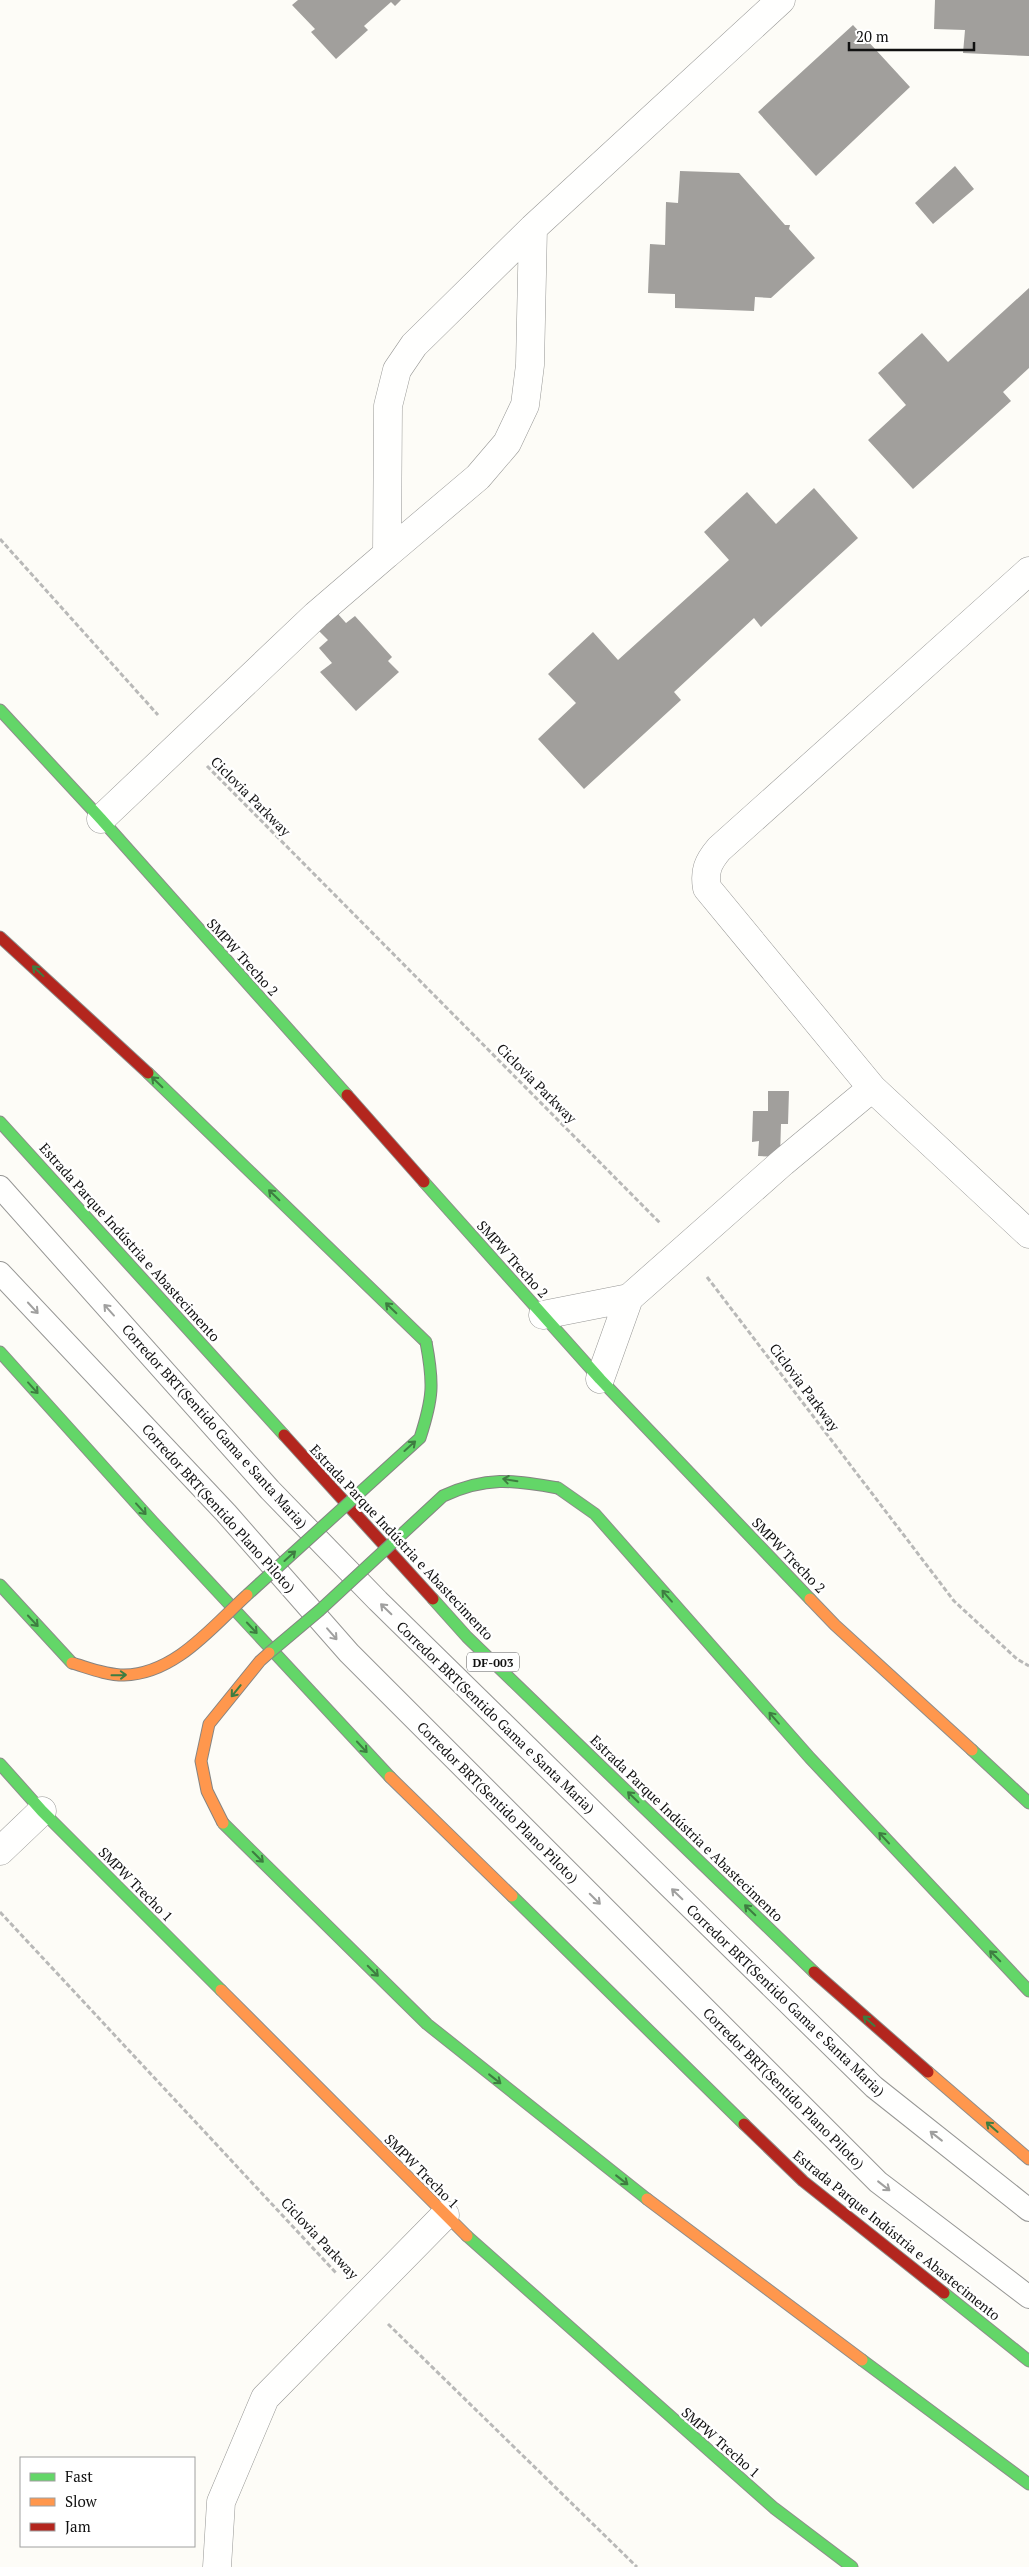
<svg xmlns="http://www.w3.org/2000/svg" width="1029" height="2567" font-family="'PT Serif',serif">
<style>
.building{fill:#a19f9c}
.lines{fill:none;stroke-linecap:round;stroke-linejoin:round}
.lane-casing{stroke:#979795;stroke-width:24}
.street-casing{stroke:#979795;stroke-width:29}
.fast-casing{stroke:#8e8d8b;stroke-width:13}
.slow-casing{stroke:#8e8d8b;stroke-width:13}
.jam-casing{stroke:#8e8d8b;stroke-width:13}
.path{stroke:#b9b9b8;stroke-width:3;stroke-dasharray:5 2.5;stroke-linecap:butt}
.lane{stroke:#fffffe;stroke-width:22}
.street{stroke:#fffffe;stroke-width:28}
.fast{stroke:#63d668;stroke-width:11}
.slow{stroke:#ff974d;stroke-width:11}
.jam{stroke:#b3261e;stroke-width:11}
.fast-bridge-casing{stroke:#858482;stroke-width:13;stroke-linecap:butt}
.slow-bridge-casing{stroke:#858482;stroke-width:13;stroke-linecap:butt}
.fast-bridge{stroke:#63d668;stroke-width:11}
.slow-bridge{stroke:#ff974d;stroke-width:11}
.oneway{stroke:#3e7d41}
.oneway2{stroke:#a0a09f}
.labels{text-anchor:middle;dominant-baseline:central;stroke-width:5;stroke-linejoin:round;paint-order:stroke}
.shield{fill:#fff;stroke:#585858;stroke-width:1}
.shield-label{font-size:12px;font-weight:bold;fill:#111}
.street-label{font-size:14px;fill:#111;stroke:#fff}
</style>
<rect width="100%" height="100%" fill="#fdfcf7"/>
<path class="building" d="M298 0H401L395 6 391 2 364 26 368 30 336 59 311 32 315 29 292 5Z
M935 0H1029V56L963 53 965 30 934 29Z
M853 25 910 87 816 176 758 112Z
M955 166 974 189 933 224 915 203Z
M680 171 739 173 785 225H790L789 229 815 258 771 298 755 297 754 311 675 308V294L648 293 650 244 665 245 666 202 678 203Z
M1029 288V368L1003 392 1011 401 913 489 868 440 906 405 878 373 922 333 948 362Z
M814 488 858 538 761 627 754 618 674 692 681 700 584 789 538 739 576 703 548 674 593 632 618 660 729 560 704 532 747 492 776 524Z
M338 614 346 623 355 616 392 657 388 661 399 672 356 711 320 672 332 663 319 648 328 640 319 631Z
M768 1091H789L788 1124H781L780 1157 758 1156 759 1141 752 1142 753 1111H768Z"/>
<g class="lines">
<defs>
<path id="lane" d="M0 1187 270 1490 378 1601 874 2087 1029 2210
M0 1273 226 1513 349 1653 878 2182 1029 2297"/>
<path id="street" d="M387 554 478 477 507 443 525 405 530 365 533 228
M1029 571 719 849C708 862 704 871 707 888L872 1088 1029 1234
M101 819 316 615 387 554 388 406 397 370 414 345 533 228 781 0
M543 1315 629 1298 783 1162 872 1088
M600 1379 629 1298
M0 1851 42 1811
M217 2567 221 2502 265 2398 445 2215"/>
<path id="fast" d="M0 710 101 819 347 1095
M148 1073 426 1342
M0 1122 284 1435
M424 1182 600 1379 810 1599
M0 1352 153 1522 390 1777
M558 1488 595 1514 810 1758 1029 1991
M0 1585 72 1663
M433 1599 467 1637 814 1972
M972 1750 1029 1803
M0 1764 42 1811 221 1990
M223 1823 427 2024 647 2199
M512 1896 744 2124
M467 2236 774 2508 852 2567
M944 2293 1029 2361
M862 2360 1029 2484"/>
<path id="slow" d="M810 1599 835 1625 972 1750
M390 1777 512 1896
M221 1990 467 2236
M928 2072 1029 2159
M647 2199 862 2360"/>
<path id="jam" d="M0 937 148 1073
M347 1095 424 1182
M284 1435 433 1599
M814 1972 928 2072
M744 2124 803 2181 944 2293"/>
</defs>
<use href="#lane" class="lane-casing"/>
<use href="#street" class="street-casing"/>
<use href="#fast" class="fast-casing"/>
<use href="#slow" class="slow-casing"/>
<use href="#jam" class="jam-casing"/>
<path class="path" d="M0 539 158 715
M207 766 660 1223
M707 1277 954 1601 1017 1659 1029 1666
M0 1912 337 2274
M388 2324 637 2567"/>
<use href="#lane" class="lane"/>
<use href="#street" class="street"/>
<use href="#fast" class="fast"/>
<use href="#slow" class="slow"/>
<use href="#jam" class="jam"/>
<defs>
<path id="fast-bridge" d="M247 1595 420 1438C433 1398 434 1384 426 1342
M269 1653 320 1610 443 1496C486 1476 513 1480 558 1488"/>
<path id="slow-bridge" d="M72 1663C89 1668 106 1675 124 1675 175 1674 212 1627 247 1595
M223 1823 207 1791 201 1761 209 1724 260 1661 269 1653"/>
</defs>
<use href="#fast-bridge" class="fast-bridge-casing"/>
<use href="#slow-bridge" class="slow-bridge-casing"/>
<use href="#fast-bridge" class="fast-bridge"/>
<use href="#slow-bridge" class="slow-bridge"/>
</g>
<defs><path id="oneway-shaft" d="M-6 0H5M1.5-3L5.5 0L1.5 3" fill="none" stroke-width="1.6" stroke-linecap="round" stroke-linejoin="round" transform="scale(1.25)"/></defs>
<g class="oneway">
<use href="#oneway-shaft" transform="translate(38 971) rotate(-137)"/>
<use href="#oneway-shaft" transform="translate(157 1082) rotate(-136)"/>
<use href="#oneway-shaft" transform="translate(274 1195) rotate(-136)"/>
<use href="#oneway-shaft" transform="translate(391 1308) rotate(-136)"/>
<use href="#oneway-shaft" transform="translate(33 1388) rotate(48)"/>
<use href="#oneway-shaft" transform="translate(410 1446) rotate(-42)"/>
<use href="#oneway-shaft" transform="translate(510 1480) rotate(-171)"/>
<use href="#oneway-shaft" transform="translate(141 1509) rotate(48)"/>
<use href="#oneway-shaft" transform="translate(290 1556) rotate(-42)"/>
<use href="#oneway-shaft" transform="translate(667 1596) rotate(-131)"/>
<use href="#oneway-shaft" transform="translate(33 1621) rotate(47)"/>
<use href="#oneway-shaft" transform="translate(252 1628) rotate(47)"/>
<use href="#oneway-shaft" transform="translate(119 1675) rotate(-1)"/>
<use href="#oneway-shaft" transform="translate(236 1691) rotate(129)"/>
<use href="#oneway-shaft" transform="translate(774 1718) rotate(-131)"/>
<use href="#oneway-shaft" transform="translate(362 1747) rotate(47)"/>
<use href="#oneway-shaft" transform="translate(633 1797) rotate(-136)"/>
<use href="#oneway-shaft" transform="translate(884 1838) rotate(-133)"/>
<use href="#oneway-shaft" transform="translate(258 1857) rotate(45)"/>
<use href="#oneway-shaft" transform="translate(750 1910) rotate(-136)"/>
<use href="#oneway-shaft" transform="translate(995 1956) rotate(-135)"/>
<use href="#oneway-shaft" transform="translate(373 1971) rotate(45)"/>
<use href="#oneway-shaft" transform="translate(869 2021) rotate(-139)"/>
<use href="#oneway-shaft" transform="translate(495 2079) rotate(38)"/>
<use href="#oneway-shaft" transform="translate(992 2127) rotate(-139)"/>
<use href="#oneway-shaft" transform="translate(622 2180) rotate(38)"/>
</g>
<g class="oneway2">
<use href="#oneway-shaft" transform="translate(33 1308) rotate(47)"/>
<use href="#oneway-shaft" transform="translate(109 1310) rotate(-132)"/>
<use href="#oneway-shaft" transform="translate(386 1609) rotate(-136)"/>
<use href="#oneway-shaft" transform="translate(332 1634) rotate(49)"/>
<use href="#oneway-shaft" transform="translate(677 1894) rotate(-136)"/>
<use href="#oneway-shaft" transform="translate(595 1899) rotate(45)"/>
<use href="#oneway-shaft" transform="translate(936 2136) rotate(-142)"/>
<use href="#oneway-shaft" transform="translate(884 2186) rotate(38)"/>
</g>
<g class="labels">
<rect class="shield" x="467" y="1652.5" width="52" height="19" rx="4"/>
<g class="shield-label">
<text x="493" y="1662">DF-003</text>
</g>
<g class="street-label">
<text transform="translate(251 796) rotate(45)">Ciclovia Parkway</text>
<text transform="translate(243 957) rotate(48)">SMPW Trecho 2</text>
<text transform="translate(537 1083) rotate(45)">Ciclovia Parkway</text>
<text transform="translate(130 1242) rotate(48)">Estrada Parque Indústria e Abastecimento</text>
<text transform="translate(513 1259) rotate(48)">SMPW Trecho 2</text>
<text transform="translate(805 1387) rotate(53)">Ciclovia Parkway</text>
<text transform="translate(215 1426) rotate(48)">Corredor BRT(Sentido Gama e Santa Maria)</text>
<text transform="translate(219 1508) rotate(48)">Corredor BRT(Sentido Plano Piloto)</text>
<text transform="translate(402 1542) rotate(47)">Estrada Parque Indústria e Abastecimento</text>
<text transform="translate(789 1555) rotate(46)">SMPW Trecho 2</text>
<text transform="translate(496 1717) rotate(44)">Corredor BRT(Sentido Gama e Santa Maria)</text>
<text transform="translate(498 1802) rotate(45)">Corredor BRT(Sentido Plano Piloto)</text>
<text transform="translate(687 1828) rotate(44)">Estrada Parque Indústria e Abastecimento</text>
<text transform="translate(136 1884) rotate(45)">SMPW Trecho 1</text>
<text transform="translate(786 2000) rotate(44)">Corredor BRT(Sentido Gama e Santa Maria)</text>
<text transform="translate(784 2088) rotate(45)">Corredor BRT(Sentido Plano Piloto)</text>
<text transform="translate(422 2171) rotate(45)">SMPW Trecho 1</text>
<text transform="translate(897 2235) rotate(39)">Estrada Parque Indústria e Abastecimento</text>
<text transform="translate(320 2238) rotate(47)">Ciclovia Parkway</text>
<text transform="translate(721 2442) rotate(41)">SMPW Trecho 1</text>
</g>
</g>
<rect x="20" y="2457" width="175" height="90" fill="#ffffff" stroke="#a0a0a0"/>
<rect x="30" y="2473" width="25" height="8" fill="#63d668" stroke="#a0a0a0"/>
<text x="65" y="2482" font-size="15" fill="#111111">Fast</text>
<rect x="30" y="2498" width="25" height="8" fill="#ff974d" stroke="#a0a0a0"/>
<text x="65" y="2507" font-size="15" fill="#111111">Slow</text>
<rect x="30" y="2523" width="25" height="8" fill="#b3261e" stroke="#a0a0a0"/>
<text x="65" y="2532" font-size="15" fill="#111111">Jam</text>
<path d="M849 42v8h125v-8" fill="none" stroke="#111111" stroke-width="2.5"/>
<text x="856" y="42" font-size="15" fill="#111111" stroke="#ffffff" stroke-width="4" paint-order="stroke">20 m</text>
</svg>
